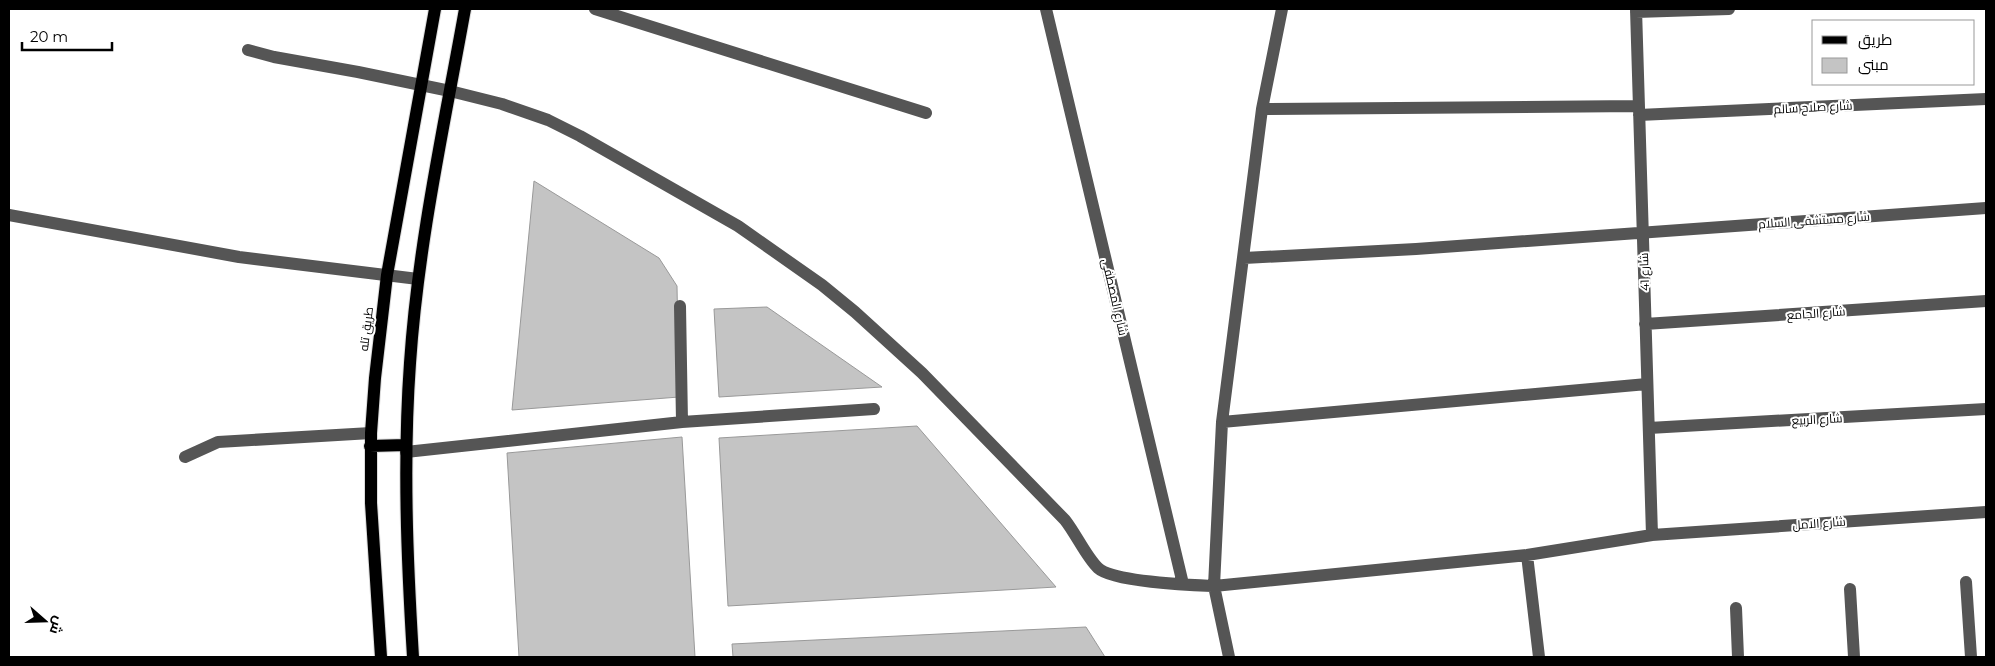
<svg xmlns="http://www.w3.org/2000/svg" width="1995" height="666" font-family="Montserrat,Cairo,sans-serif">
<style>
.building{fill:#c4c4c4;stroke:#999}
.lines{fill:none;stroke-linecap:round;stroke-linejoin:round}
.major-casing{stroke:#dbdbdb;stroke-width:14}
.minor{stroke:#555;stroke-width:12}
.major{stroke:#000;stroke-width:12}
.labels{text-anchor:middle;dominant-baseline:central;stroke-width:4;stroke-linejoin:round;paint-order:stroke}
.street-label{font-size:12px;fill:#000;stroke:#fff}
</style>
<rect width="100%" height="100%" fill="#fff"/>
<path class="building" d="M534 181 659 258 677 286 679 397 512 410Z
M767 307 882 387 719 397 714 309Z
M917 426 1056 587 728 606 719 438Z
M682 437 695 657H519L507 453Z
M1086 627 1105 657H733L732 644Z"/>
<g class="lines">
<defs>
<path id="major" d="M370 446 406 445
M381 657 371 503V433L375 378 387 275 435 9
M413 657C407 559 403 461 410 363 418 244 444 126 465 9"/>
</defs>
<use href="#major" class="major-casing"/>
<path class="minor" d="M595 9 926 113
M1046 9 1183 584
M1636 9 1652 535
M1636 12 1729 9
M248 50 274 57 358 72 450 91 502 104 548 120 580 136 738 226 822 285 855 312 922 373 1065 520C1076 534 1087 558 1098 568 1113 582 1191 585 1214 586L1527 555 1652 535 1986 512
M1262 109 1639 106
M1639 115 1986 99
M9 215 239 257 418 279
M1244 258 1416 249 1986 208
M680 306 682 422
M1645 324 1986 301
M1222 422 1647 384
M1649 428 1986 409
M406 452 682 422 874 409
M185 457 218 442 371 433
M1527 555 1539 657
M1966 582 1971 657
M1850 589 1854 657
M1736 608 1738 657
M1229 657 1214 586 1222 422 1262 109 1282 9"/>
<use href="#major" class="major"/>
</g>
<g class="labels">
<g class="street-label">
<text transform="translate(1813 107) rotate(-3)">شارع صلاح سالم</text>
<text transform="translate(1814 220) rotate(-4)">شارع مستشفى السلام</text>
<text transform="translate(1644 272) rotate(-92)">شارع 41</text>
<text transform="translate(1115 297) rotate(77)">شارع المصطفى</text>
<text transform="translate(1816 313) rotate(-4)">شارع الجامع</text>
<text transform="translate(366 329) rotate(-83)">طريق تله</text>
<text transform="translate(1817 419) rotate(-3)">شارع الربيع</text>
<text transform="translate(1819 523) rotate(-4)">شارع الامل</text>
</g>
</g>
<rect width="1995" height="666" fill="none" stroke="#000000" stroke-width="20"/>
<rect x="1812" y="20" width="162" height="65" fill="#ffffff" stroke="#999999"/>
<rect x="1822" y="36" width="25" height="8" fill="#000000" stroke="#999999"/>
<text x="1858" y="45" font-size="15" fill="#000000">طريق</text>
<rect x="1822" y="58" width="25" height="15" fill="#c4c4c4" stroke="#999999"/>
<text x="1858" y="70" font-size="15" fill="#000000">مبنى</text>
<g transform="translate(45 621) rotate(110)" stroke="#ffffff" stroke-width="4" paint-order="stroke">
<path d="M0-4L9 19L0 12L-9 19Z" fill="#000000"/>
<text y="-8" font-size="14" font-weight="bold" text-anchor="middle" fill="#000000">ش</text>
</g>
<path d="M22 42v8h90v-8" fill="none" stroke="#000000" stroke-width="2.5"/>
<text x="30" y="42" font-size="15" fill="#000000" stroke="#ffffff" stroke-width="4" paint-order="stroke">20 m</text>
</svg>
